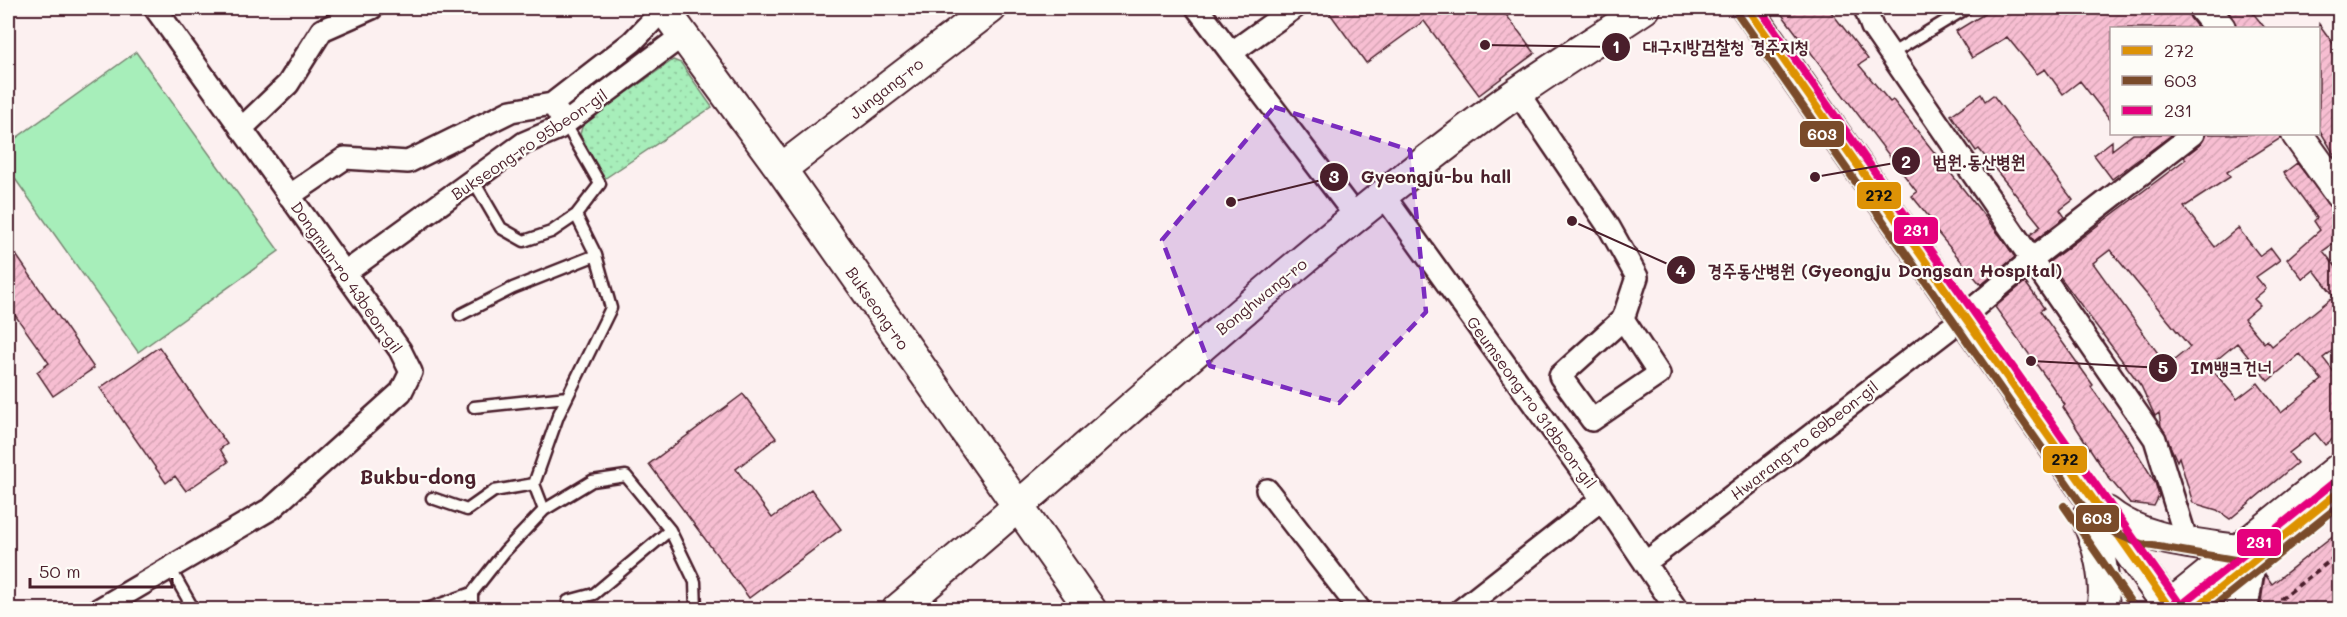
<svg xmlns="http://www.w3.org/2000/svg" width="2347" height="617" font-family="Mali,'Poor Story',sans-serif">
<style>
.park{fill:url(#park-dots);stroke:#788672;stroke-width:1.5}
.pitch{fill:#a7eeba;stroke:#788672;stroke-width:1.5}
.building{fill:url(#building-hatch);stroke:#4a1f2b;stroke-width:1.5;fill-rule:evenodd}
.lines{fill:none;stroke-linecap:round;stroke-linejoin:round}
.lane-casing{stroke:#4a1f2b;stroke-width:15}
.street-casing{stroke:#4a1f2b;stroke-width:26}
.secondary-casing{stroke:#4a1f2b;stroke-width:34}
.path{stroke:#4a1f2b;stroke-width:4;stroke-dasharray:6 4.5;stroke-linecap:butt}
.lane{stroke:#fdfcf7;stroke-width:10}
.street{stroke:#fdfcf7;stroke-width:21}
.secondary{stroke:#fdfcf7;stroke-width:30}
.bus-1-casing{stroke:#fdfcf7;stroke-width:12}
.bus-2-casing{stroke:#fdfcf7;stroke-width:12}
.bus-3-casing{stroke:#fdfcf7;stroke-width:12}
.bus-1{stroke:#dd9206;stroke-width:8}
.bus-2{stroke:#7a4b2a;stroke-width:8}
.bus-3{stroke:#e5007d;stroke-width:8}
.marked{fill:#7b2cbf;fill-opacity:0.2;stroke:#7b2cbf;stroke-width:4.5;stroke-dasharray:12 8;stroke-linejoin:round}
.labels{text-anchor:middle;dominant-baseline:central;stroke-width:4.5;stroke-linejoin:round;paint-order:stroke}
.street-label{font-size:16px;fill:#4a1f2b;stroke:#fdfcf7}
.quarter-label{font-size:20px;font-weight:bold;fill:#4a1f2b;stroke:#fdfcf7}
.leader{fill:none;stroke:#4a1f2b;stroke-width:2}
.callout-dot{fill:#4a1f2b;stroke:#fdfcf7;stroke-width:2}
.mark-label{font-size:18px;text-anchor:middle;font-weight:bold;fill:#fff}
.callout-label{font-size:18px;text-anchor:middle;font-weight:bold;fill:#4a1f2b;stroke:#fdfcf7;stroke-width:4.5;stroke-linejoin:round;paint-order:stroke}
.line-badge{stroke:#fdfcf7;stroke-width:2}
.badge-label{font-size:16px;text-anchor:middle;font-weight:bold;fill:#fff}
.pale-badge-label{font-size:16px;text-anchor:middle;font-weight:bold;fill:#111}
</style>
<defs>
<pattern id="park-dots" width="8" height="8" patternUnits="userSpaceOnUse" patternTransform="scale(1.5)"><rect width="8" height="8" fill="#a7eeba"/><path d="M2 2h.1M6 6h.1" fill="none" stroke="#91cca0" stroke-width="1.8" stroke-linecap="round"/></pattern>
<pattern id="building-hatch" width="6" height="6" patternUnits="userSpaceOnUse" patternTransform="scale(1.5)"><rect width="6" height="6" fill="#f7bed2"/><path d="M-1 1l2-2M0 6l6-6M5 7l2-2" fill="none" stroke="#d5a3b4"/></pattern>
</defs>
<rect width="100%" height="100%" fill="#fcf0f0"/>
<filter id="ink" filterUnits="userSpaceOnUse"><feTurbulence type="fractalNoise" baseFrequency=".0167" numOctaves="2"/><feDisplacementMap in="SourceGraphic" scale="12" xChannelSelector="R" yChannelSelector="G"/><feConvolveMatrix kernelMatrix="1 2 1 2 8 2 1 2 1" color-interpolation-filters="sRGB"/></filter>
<g filter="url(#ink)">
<path class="park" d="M673 60 681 63 712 107 604 179 580 134 583 124Z"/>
<path class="pitch" d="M136 52 279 251 138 352 8 169V144Z"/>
<path class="building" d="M1326 8H1501L1535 53 1479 95 1424 21 1366 63Z
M1777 8H1828L1868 59 1859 65 1890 102 1893 100 2001 237 2015 257 1981 285 1927 220 1930 218 1912 196 1917 192Z
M1994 8H2187L2190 18 2198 28H2112V122L2080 81 2063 94 2045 69 2037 74 2007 37 1972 58 1956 31Z
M2235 8H2249L2265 28H2237L2229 12Z
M2319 24 2340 53V164L2319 129Z
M1981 94 1985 101 1993 95 2073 200 2060 210 2065 217 2034 241 2030 235 2041 226 1979 149 1976 151 1951 115Z
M2133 134H2173L2112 179 2094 155 2112 141V150Z
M2206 134H2280L2281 138 2227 172 2230 177 2184 207 2215 247 2238 228 2260 256 2271 248 2280 260 2256 277 2266 289 2254 299 2260 305 2244 319 2264 343 2267 340 2272 346 2334 296 2314 270 2303 279 2287 259 2320 230 2314 221 2317 218 2284 173 2297 163 2340 219V239L2323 251 2340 272V345L2323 358 2340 380V433L2325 445 2315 433 2289 453 2297 463 2230 519 2217 510 2193 503 2179 457 2177 461 2161 426 2159 413 2155 416 2141 386 2049 262 2186 159 2184 157 2201 144ZM2110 250 2190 347 2167 366 2093 263ZM2237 343 2268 381 2300 354 2322 380 2281 413 2258 383 2237 399 2209 366Z
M8 243 94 368 53 396 37 372 49 363 15 315 8 321Z
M2025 282 2044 308 2040 311 2093 385 2091 387 2128 438 2155 482 2159 496 2154 506 2130 503 2109 478 2063 407 2065 405 2052 386 1995 307Z
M159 347 227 444 220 449 228 462 186 491 175 476 166 483 100 388Z
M743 394 776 438 736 469 772 518 811 489 841 529 749 598 649 464Z
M2340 530V609H2260L2265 574 2272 584Z"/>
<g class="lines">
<defs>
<path id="lane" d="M1891 54 1967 8
M565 123 600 184 576 215 596 255 611 308 558 416 534 484 544 510 592 481 626 476 670 530 695 582 696 610
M473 180 501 228 524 241 551 232 576 215
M460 315 513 288 596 255
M474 407 567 397
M432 498 467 510 494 491 534 484
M170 568 194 610
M568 601 594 594 670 530
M424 610 472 593
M472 610V593L505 551 544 510"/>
<path id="street" d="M1197 8 1357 218
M1865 8 1872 27 2155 439 2187 542
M1231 53 1294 8
M1518 93 1609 227 1637 277 1623 319 1659 374 1592 420 1560 376 1623 319
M552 104 632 42 658 15V8
M241 129 288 84 322 30 372 8
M289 196 345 158 408 162 511 111 552 104 565 123
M1384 196 1602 499 1677 610
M345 273 524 143 559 128 683 35
M1963 317 2032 259 2193 134
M1267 490 1360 610
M1645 563 1949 329
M98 610 272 508 401 392 411 372 400 350 155 8
M1461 610 1602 499"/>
<path id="secondary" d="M663 8 781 169 1091 610
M1747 8 2085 491 2171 610
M2204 8 2220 28
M2297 134 2340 194
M781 169 991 8
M2107 512C2143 541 2192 543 2237 550
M2086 518C2098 543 2108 582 2102 610
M897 610C1097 442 1287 262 1497 107 1545 72 1596 41 1645 8
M2164 610 2340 468
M2242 610 2250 562"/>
</defs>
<use href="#lane" class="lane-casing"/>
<use href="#street" class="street-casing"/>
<use href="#secondary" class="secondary-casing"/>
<path class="path" d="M2280 610 2282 598 2340 553"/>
<use href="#lane" class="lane"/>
<use href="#street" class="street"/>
<use href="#secondary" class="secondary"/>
<defs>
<path id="bus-1" d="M1747 8 2171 610
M2193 610 2340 491"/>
<path id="bus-2" d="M1738 14 2082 505 2115 533 2141 544 2235 560
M2064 506 2136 610
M2209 610 2340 505"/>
<path id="bus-3" d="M1759 8 2180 604
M2185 602 2333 483"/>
</defs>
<use href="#bus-1" class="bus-1-casing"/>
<use href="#bus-2" class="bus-2-casing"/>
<use href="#bus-3" class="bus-3-casing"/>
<use href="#bus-1" class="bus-1"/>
<use href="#bus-2" class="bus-2"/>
<use href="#bus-3" class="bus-3"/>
</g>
</g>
<path class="marked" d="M1274 107 1410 150 1426 312 1339 403 1210 366 1162 240Z"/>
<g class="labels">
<g class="street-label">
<text transform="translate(886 88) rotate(-38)">Jungang-ro</text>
<text transform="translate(529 144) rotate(-34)">Bukseong-ro 95beon-gil</text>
<text transform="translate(347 277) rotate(55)">Dongmun-ro 43beon-gil</text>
<text transform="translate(1261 296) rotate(-39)">Bonghwang-ro</text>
<text transform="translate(878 308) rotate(55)">Bukseong-ro</text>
<text transform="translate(1532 402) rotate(54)">Geumseong-ro 318beon-gil</text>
<text transform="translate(1804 440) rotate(-38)">Hwarang-ro 69beon-gil</text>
</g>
<g class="quarter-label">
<text x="418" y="476">Bukbu-dong</text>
</g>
</g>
<path class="leader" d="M1485 45L1616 47M1815 177L1906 161M1231 202L1334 177M1572 221L1681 270M2031 361L2163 368"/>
<g class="callout-dot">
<circle cx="1485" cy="45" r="6"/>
<circle cx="1815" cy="177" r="6"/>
<circle cx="1231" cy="202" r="6"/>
<circle cx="1572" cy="221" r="6"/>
<circle cx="2031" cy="361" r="6"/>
<circle cx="1616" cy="47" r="15"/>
<circle cx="1906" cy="161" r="15"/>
<circle cx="1334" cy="177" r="15"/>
<circle cx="1681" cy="270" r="15"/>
<circle cx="2163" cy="368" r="15"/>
</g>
<g class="mark-label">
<text x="1616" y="53">1</text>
<text x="1906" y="168">2</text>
<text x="1334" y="183">3</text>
<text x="1681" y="277">4</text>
<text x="2163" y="374">5</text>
</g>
<g class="callout-label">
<text x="1726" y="53">대구지방검찰청 경주지청</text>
<text x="1979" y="168">법원.동산병원</text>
<text x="1436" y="183">Gyeongju-bu hall</text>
<text x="1885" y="277">경주동산병원 (Gyeongju Dongsan Hospital)</text>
<text x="2231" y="374">IM뱅크건너</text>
</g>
<g class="line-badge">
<rect x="1799" y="120" width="46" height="28" rx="6" fill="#7a4b2a"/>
<rect x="1856" y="181" width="46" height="29" rx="6" fill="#dd9206"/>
<rect x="1893" y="216" width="46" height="29" rx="6" fill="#e5007d"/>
<rect x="2042" y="445" width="46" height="29" rx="6" fill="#dd9206"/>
<rect x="2075" y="504" width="45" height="29" rx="6" fill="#7a4b2a"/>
<rect x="2236" y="528" width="46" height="29" rx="6" fill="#e5007d"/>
</g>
<g class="badge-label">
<text x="1822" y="140">603</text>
<text x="1916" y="236">231</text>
<text x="2097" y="524">603</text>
<text x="2259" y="548">231</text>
</g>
<g class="pale-badge-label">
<text x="1879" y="201">272</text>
<text x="2065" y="465">272</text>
</g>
<rect width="2347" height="617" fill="none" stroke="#fdfcf7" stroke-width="30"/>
<rect x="15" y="15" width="2317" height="587" fill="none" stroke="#4a1f2b" stroke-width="2" filter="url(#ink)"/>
<rect x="2110" y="27" width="210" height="108" fill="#fdfcf7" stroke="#b5a4a5" stroke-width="1.5"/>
<rect x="2122" y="46" width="30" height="9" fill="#dd9206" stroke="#b5a4a5" stroke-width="1.5"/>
<text x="2164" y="57" font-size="18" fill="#4a1f2b">272</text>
<rect x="2122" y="76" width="30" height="9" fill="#7a4b2a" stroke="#b5a4a5" stroke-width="1.5"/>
<text x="2164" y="87" font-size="18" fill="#4a1f2b">603</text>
<rect x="2122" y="106" width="30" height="9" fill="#e5007d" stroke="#b5a4a5" stroke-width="1.5"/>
<text x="2164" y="117" font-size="18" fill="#4a1f2b">231</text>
<path d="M30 578v9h142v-9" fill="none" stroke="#4a1f2b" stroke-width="3"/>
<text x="39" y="578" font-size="18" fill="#4a1f2b" stroke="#fdfcf7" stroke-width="4.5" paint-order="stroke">50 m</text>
</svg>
